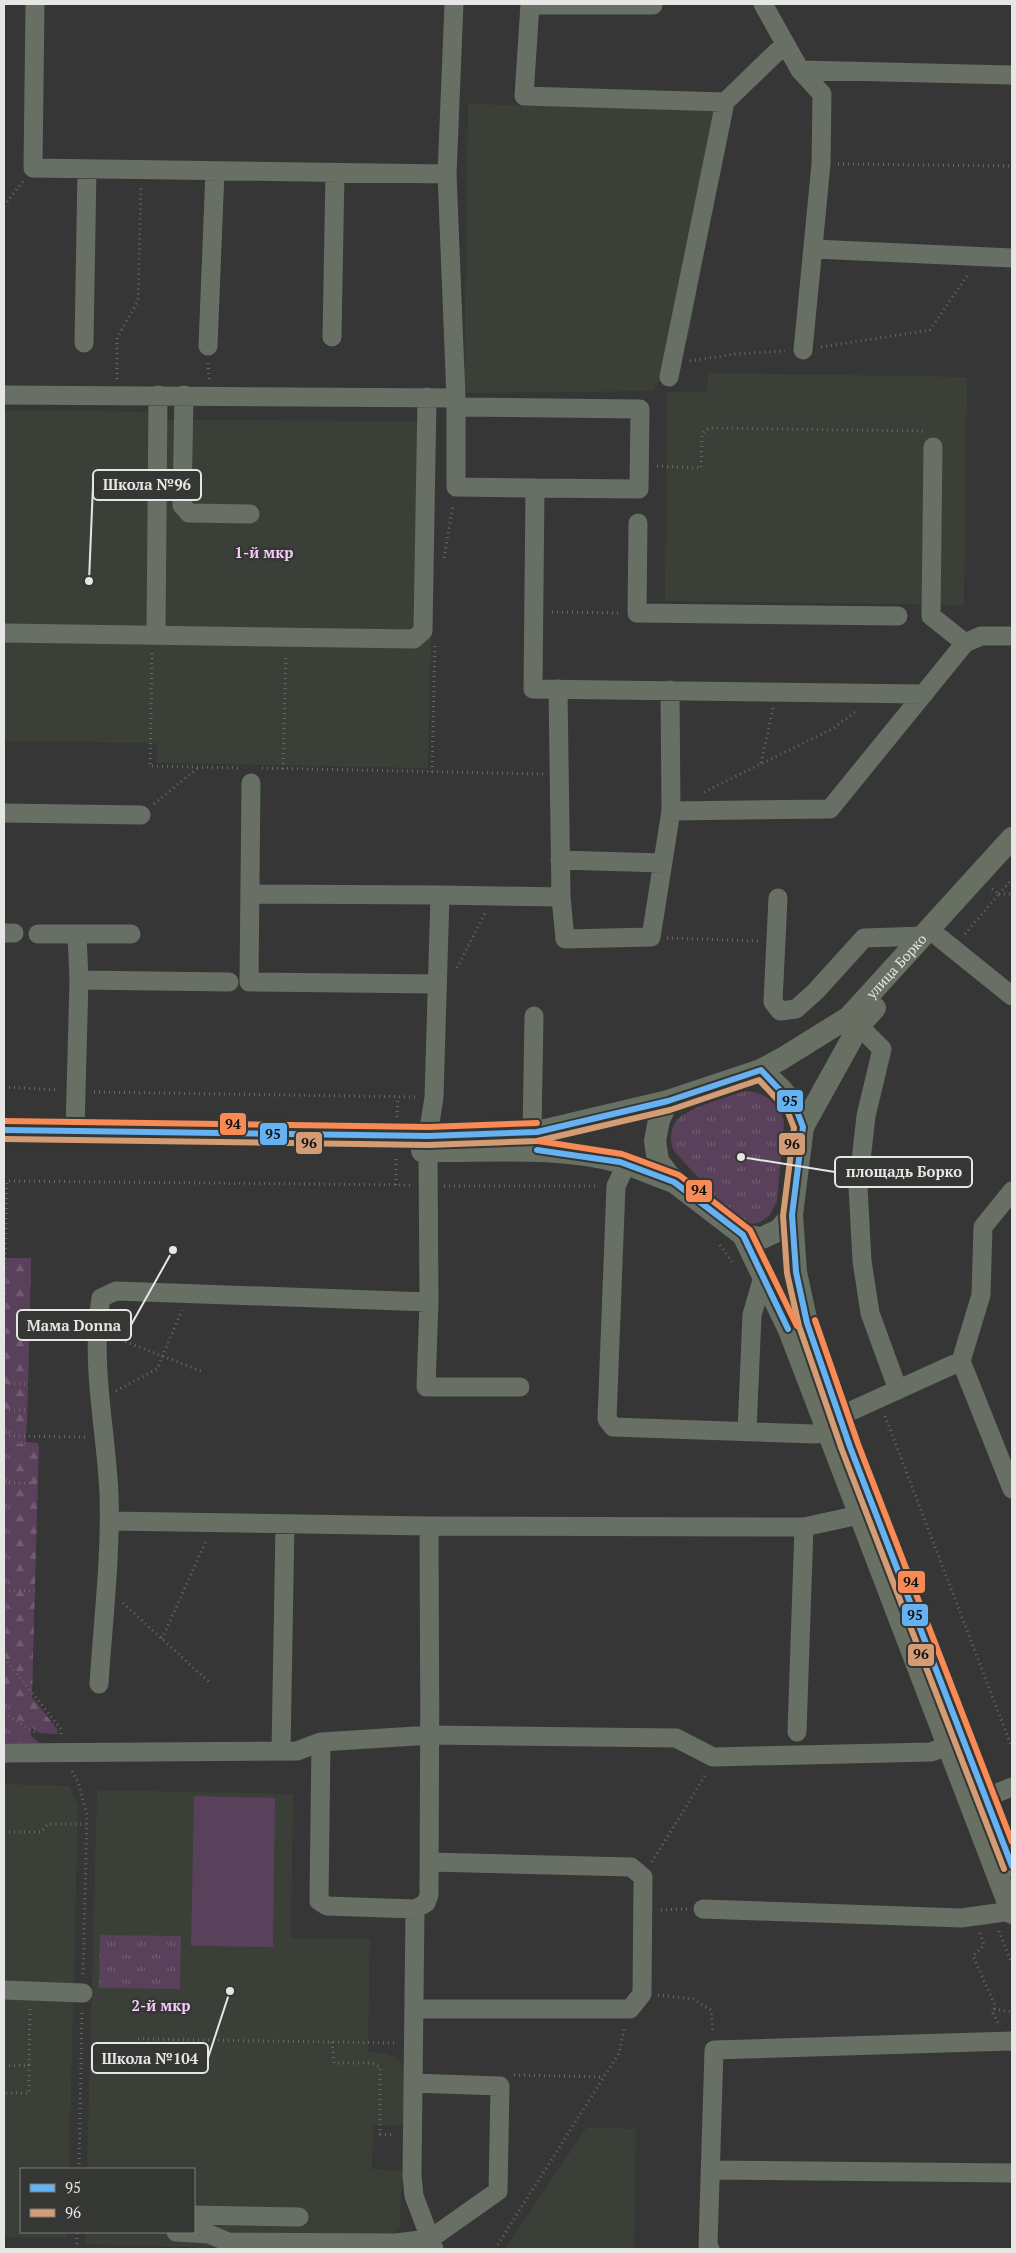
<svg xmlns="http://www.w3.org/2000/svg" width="1016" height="2253" font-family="'PT Serif',serif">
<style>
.built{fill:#3a4038}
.grass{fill:url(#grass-tufts)}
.forest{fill:url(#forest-firs)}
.pitch{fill:#59405b}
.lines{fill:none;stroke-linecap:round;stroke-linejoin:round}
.path{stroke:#656b63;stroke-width:3;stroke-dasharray:1 4;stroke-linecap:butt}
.minor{stroke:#686f64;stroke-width:19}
.major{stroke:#686f63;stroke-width:22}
.bus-1-casing{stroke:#353734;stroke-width:10}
.bus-2-casing{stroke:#353734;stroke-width:10}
.bus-3-casing{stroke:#353734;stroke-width:10}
.bus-1{stroke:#66b1f2;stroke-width:6}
.bus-2{stroke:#d39c74;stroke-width:6}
.bus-3{stroke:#f98a56;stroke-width:6}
.labels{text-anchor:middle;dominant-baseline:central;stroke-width:5;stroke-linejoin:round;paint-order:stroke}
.street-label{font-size:14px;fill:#e6e7e5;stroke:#353734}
.neighbourhood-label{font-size:15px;font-weight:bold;fill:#f6c9f9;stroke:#353734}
.leader{fill:none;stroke:#e6e7e5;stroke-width:2}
.callout-dot{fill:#e6e7e5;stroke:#353734;stroke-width:2}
.callout{fill:#353734;stroke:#e6e7e5;stroke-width:2}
.callout-label{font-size:15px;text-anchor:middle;font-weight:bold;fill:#e6e7e5}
.line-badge{stroke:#353734;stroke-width:2}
.pale-badge-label{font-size:14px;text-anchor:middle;font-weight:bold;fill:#111}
</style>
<defs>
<pattern id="grass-tufts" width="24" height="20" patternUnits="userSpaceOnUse" patternTransform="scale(1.25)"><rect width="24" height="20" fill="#59405b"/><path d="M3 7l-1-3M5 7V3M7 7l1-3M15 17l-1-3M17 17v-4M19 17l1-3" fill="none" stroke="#715c72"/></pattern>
<pattern id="forest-firs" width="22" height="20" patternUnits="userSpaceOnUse" patternTransform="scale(1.25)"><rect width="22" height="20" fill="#59405b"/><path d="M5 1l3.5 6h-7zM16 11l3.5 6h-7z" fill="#715c72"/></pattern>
</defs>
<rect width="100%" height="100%" fill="#353635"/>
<path class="built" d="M468 104 726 110 689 337 653 391 464 393Z
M708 373 967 377 964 605 665 601 667 392H707Z
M4 410 164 412 165 420 436 421 428 768 157 763V743L4 741Z
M4 1784 69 1786 78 1806 69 2169H21V2232H67V2238L4 2237Z
M97 1790 293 1794 291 1938 370 1939 368 2052 386 2053 395 2057 405 2068 403 2126 373 2125 372 2169 402 2171 400 2226 393 2233 382 2236 228 2248 85 2244 86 2232H194V2169H87Z
M587 2127 636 2129 634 2249H505Z"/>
<path class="grass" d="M745 1091C763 1091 780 1103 784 1122L777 1201 770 1215 759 1223 747 1224 736 1219 674 1151C669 1141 670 1126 679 1118 689 1108 730 1096 745 1091Z
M4 1258H31L26 1442 38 1443 31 1736 40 1743H4Z
M100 1935 181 1936 180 1989 99 1988Z"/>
<path class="forest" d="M8 1262 31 1263 27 1426 4 1425Z
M12 1444 39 1445 32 1690 6 1657Z
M4 1664H6L57 1729V1734L40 1733 10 1714 11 1692H4Z"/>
<path class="pitch" d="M194 1796 275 1798 273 1947 191 1946Z"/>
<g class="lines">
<path class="path" d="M838 164 1012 166
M4 206 23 181
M821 347 930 330 969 273
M690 361 735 354 785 351
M208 363 209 379
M117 379V338L138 301 141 186
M657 466 701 468 702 436 704 431 710 428 923 431
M444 558 453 505
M552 612 621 613
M152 653 150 766 241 768
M761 763 773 708
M262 768 543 774
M283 769 286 654
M432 772 435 643
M704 792 834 728 855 712
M154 804 199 767
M999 894 1012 879
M999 894H1012
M965 934 999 894 992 889
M667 938 758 941
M457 968 485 913
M4 1087 58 1090
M94 1092 415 1097
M397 1117 398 1097
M4 1181 411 1185
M396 1185V1156
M444 1186H598
M720 1245 732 1262
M4 1314 7 1181
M116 1338 201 1371
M4 1384H25
M116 1391 157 1369 182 1310
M4 1410H26
M885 1416 1012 1748
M4 1436 86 1437
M4 1483H37
M4 1591H36
M123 1603 211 1684
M162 1639 206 1541
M4 1658 61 1729V1735
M4 1713 37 1734
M72 1771 78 1782 87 1814 83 1977
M4 1832H41L48 1824H86
M652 1862 706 1774
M661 1910 687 1909
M999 1931 1012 1964
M980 1933 984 1945 973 1956 995 2005 993 2013 998 2023
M658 1995 693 1999 711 2010 713 2032
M994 2009 1012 2012
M138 2039 395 2043
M332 2042 334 2063H372L380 2067V2134L395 2135
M29 2065 30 2009
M4 2066 29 2065V2093H4
M514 2075 604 2077
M79 2169 82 2011
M77 2249V2232
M495 2249 619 2053 625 2026"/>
<path class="minor" d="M35 4 33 168 447 174
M530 4 524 96 725 102 785 44
M763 4 800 70 822 94 821 164 803 350
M530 5H653V4
M800 70 1012 75
M814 249 1012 258
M332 337 335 173
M84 343 87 169
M208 346 215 171
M669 377 725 102
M4 395 456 398 447 174 454 4
M184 395 182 505 189 513 250 514
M456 398V487L535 488 533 689 924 694
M456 407 640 409 639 489 535 488
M933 447 931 616 965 643
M638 523 637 613 898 616
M4 633 414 639 423 631 427 397
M156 635 158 395
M558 689 561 897
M251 783 249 982 436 984
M671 811 830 809 965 643 981 636H1012
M4 813 141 815
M560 860 663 863
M250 894 440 895 434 1097 428 1136
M440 895 561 897 565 939 651 937 671 811 670 690
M778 898 773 1002 780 1011 796 1009 816 991 864 938 923 936
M4 933H14
M38 934H131
M940 938 1012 996
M79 980 229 982
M859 1026 882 1049 866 1116 858 1187 862 1261 870 1313 898 1390
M75 1130 79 980 77 934
M532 1132 534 1016
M626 1165 616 1186 607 1419 613 1427 814 1434 828 1433
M1012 1191 983 1227 981 1295 961 1361 1012 1489
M429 1302 426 1387H520
M840 1416 961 1361
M747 1431 752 1315 763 1277
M110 1521 429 1526 804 1527 859 1515
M429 1526C430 1649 430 1772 429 1895L426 1903 415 1909 412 2176 414 2196 434 2249
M99 1684C103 1621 111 1557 109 1494 106 1428 90 1364 101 1298L116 1291 429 1302 428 1151
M797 1732 804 1527
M321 1742 319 1901 327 1906 415 1909
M281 1751 285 1524
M4 1753 297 1751 321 1742 431 1735 676 1738 713 1757 931 1752 950 1745
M987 1797 1012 1787
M703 1909 961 1918 1012 1911
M4 1990 83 1993
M414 2009H630L642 1994 643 1877 631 1867 429 1862
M710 2170 1012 2173
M194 2215 299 2217
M176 2232 209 2234 228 2242 395 2243 430 2239 498 2191 500 2086 413 2083
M710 2249 708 2245 714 2050 1012 2041"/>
<g class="major">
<path d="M761 1070 781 1089 795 1106 803 1127 792 1215 796 1272 807 1323 850 1447 1012 1866"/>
<path d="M668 1101 659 1120 655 1141 658 1161 674 1182 743 1235 762 1238 779 1230 792 1215"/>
<path d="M803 1127 859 1026 875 1008"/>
<path id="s1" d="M4 1130 428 1136 537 1132 668 1101 761 1070 783 1058 849 1017 1012 838"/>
<path d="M422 1151C488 1152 555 1145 620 1162 638 1167 656 1176 674 1182"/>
<path d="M743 1235 789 1330 1012 1913"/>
</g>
<defs>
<path id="bus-1" d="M4 1130 428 1136 537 1132 668 1101 761 1070 795 1106 803 1127 792 1215 796 1272 807 1323 850 1447 1012 1866
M537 1150 620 1162 674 1182 743 1235 788 1329"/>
<path id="bus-2" d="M4 1139 428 1145 537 1141 670 1110 759 1080 787 1110 794 1128 783 1216 787 1273 799 1326 842 1450 1004 1869"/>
<path id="bus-3" d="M4 1121 428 1127 537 1123
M538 1141 622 1154 679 1175 750 1230 797 1326
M815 1320 858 1444 1012 1842"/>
</defs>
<use href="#bus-1" class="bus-1-casing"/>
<use href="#bus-2" class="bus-2-casing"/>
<use href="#bus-3" class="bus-3-casing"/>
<use href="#bus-1" class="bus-1"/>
<use href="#bus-2" class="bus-2"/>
<use href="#bus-3" class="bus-3"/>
</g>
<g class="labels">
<g class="street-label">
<text stroke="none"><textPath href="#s1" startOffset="938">улица Борко</textPath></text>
</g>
<g class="neighbourhood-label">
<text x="264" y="552">1-й мкр</text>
<text x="161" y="2005">2-й мкр</text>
</g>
</g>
<path class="leader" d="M89 581L93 485M741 1157L835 1172M173 1250L131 1325M230 1991L208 2058"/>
<g class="callout-dot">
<circle cx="89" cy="581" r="5"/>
<circle cx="741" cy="1157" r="5"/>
<circle cx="173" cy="1250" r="5"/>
<circle cx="230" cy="1991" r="5"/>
</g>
<g class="callout">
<rect x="93" y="470" width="108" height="30" rx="5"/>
<rect x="835" y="1157" width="137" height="30" rx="5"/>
<rect x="17" y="1310" width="114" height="30" rx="5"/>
<rect x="92" y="2043" width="116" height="30" rx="5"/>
</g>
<g class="callout-label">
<text x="147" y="490">Школа №96</text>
<text x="904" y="1177">площадь Борко</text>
<text x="74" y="1331">Мама Donna</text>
<text x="150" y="2064">Школа №104</text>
</g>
<g class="line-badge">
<rect x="776" y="1089" width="28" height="24" rx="5" fill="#66b1f2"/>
<rect x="219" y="1112" width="28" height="24" rx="5" fill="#f98a56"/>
<rect x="259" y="1122" width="29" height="24" rx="5" fill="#66b1f2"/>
<rect x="295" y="1131" width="28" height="24" rx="5" fill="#d39c74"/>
<rect x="778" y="1132" width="28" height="24" rx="5" fill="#d39c74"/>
<rect x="685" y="1179" width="28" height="24" rx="5" fill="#f98a56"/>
<rect x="897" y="1570" width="29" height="24" rx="5" fill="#f98a56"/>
<rect x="901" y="1603" width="28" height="24" rx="5" fill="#66b1f2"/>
<rect x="907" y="1643" width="28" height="24" rx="5" fill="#d39c74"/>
</g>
<g class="pale-badge-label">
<text x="790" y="1106">95</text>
<text x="233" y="1129">94</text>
<text x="273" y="1139">95</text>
<text x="309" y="1148">96</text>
<text x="792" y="1149">96</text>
<text x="699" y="1195">94</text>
<text x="911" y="1587">94</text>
<text x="915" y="1620">95</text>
<text x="921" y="1659">96</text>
</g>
<rect width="1016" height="2253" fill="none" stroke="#e6e7e5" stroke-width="10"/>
<rect x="20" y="2168" width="175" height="65" fill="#353734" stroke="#7c7d7b"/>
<rect x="30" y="2184" width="25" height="8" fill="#66b1f2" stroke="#7c7d7b"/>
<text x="65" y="2193" font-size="15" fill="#e6e7e5">95</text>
<rect x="30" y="2209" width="25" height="8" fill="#d39c74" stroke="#7c7d7b"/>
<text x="65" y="2218" font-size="15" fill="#e6e7e5">96</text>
</svg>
